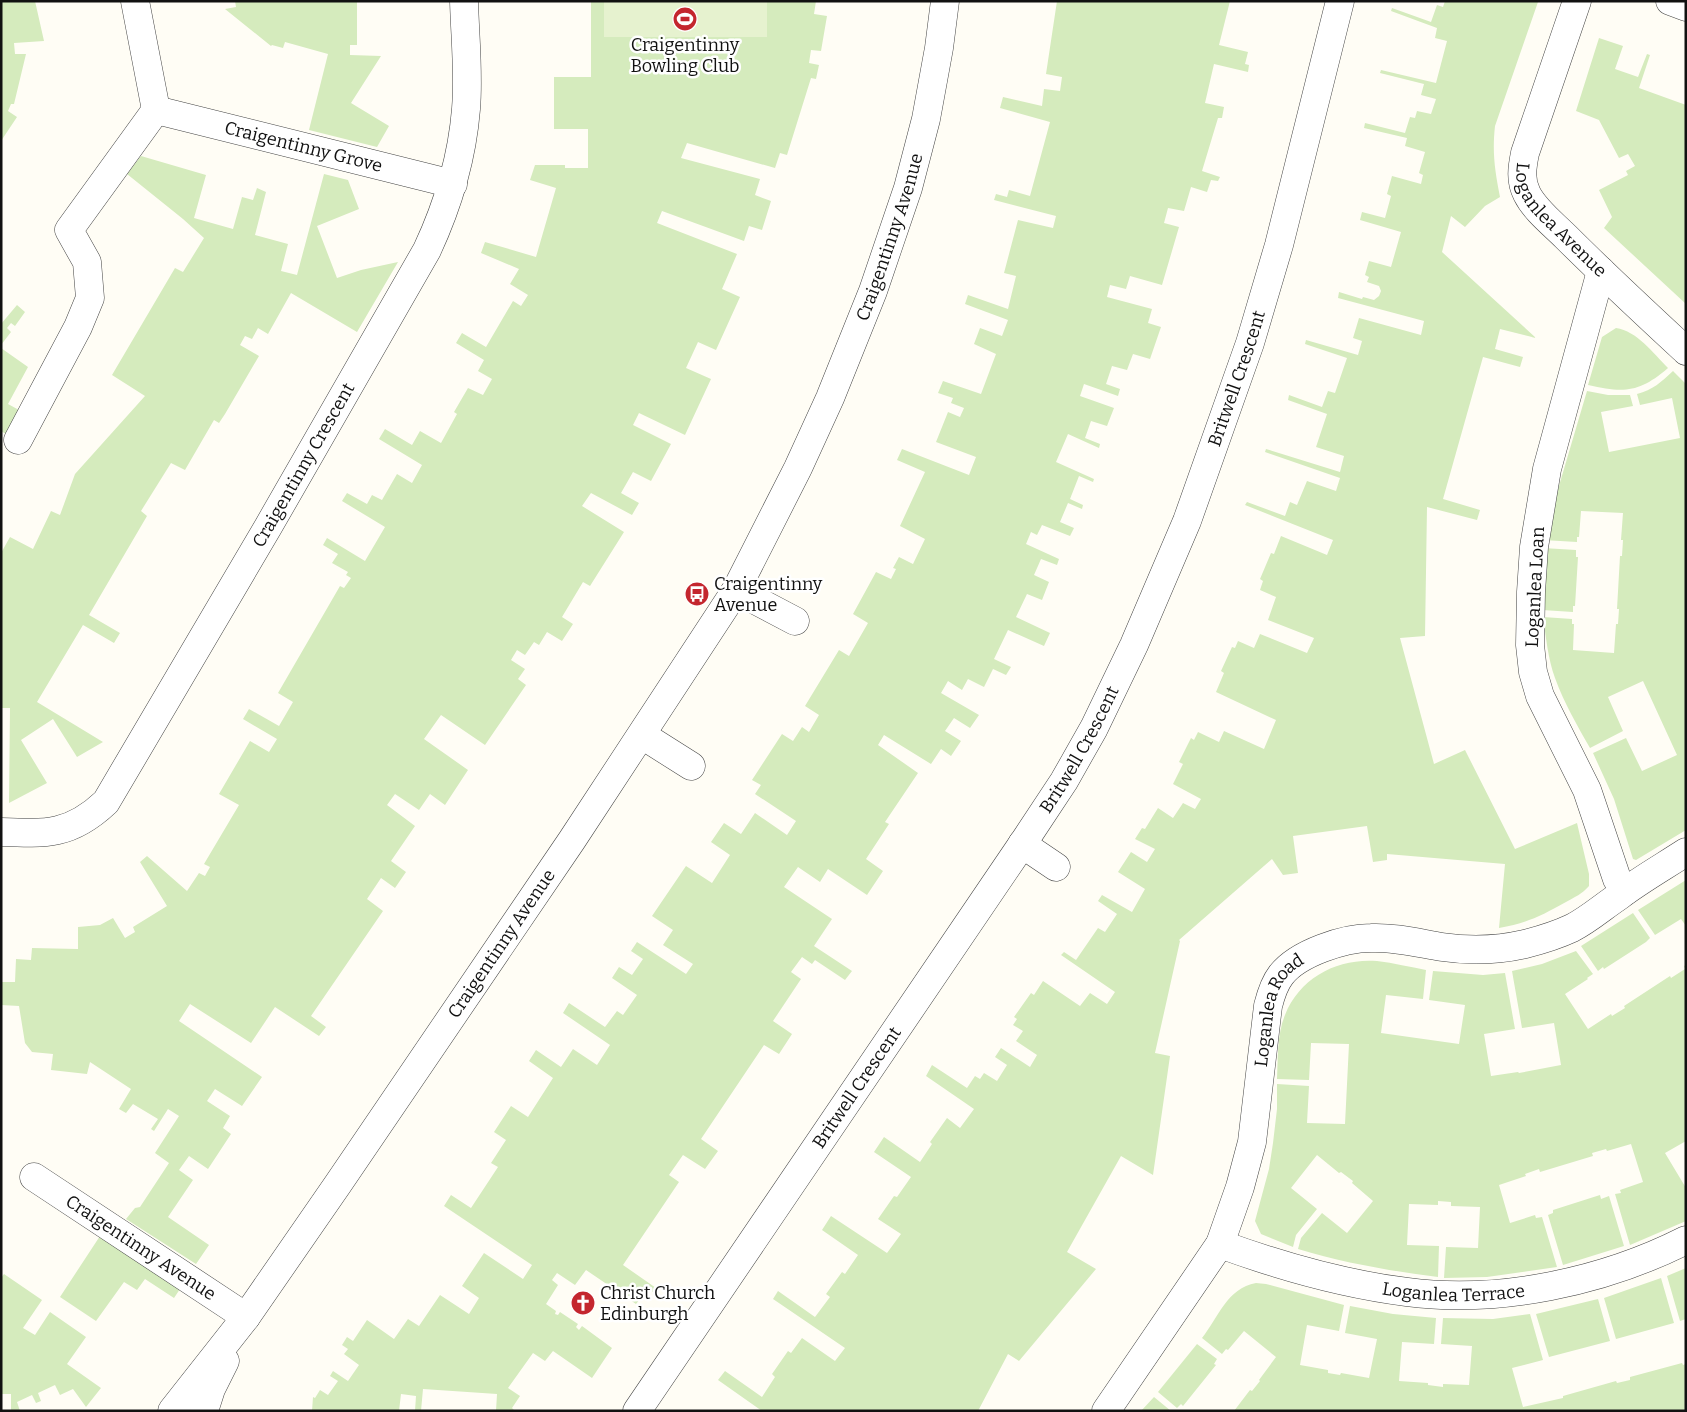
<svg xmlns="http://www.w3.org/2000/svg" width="1687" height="1412" font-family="Bitter,serif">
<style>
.green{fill:#d5ebbd}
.pitch{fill:#e6f2cf}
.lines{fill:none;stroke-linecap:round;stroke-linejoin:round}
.minor-casing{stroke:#444;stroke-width:29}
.minor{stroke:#fff;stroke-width:28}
.labels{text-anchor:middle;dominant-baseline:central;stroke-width:5;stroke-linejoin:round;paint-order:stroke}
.poi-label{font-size:18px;fill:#111;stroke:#fff;text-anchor:start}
.street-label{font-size:18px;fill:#111;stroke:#fff}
</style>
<rect width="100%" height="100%" fill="#fffdf5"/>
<path class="green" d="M1 1H35L44 41 14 43 15 54H26L14 104H11L8 111 17 117 1 141Z
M235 1H357V45H350V55L381 56 351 103 389 126 377 147 309 130 328 54 285 42 283 48 272 45 271 46 225 9 236 7Z
M591 1H816L814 14 827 16 821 51 811 50 809 63 819 65 816 79 811 78 787 155 780 153 775 168 687 143 681 158 760 179 755 195 771 201 762 230 749 226 744 241 662 211 657 223 737 254 722 289 740 297 716 350 698 342 686 368 711 379 685 435 639 413 633 425 671 444 651 481 633 472 621 493 639 503 632 515 591 493 582 506 624 532 590 586 583 582 562 617 573 624 562 641 547 632 539 645 534 642 525 655 517 650 511 660 525 669 518 679 526 685 485 745 441 715 424 739 468 770 445 805 430 794 419 810 395 794 387 805 415 826 391 861 406 872 395 888 381 878 367 899 383 911 311 1016 326 1027 319 1036 275 1007 251 1043 190 1004 179 1021 262 1077 242 1106 215 1089 207 1101 230 1116 223 1128 231 1134 208 1169 189 1156 179 1170 193 1180 168 1217 209 1245 196 1264 126 1219 135 1208 140 1207 169 1163 155 1153 179 1116 168 1109 154 1131 151 1129 158 1119 133 1104 126 1113 119 1109 131 1089 90 1062 87 1074 51 1070 53 1054 32 1052 25 1043 19 1006 1 1005V982H15L16 959 31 960 32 948 78 949V927L100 925 113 918 125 938 135 932 133 927 167 906 140 862 147 856 187 891 199 873 205 876 210 867 204 864 239 805 219 794 250 741 269 752 277 739 243 719 249 709 279 726 293 702 278 693 340 586 344 588 351 578 346 575 348 572 332 563 338 554 323 545 327 538 365 561 385 527 342 501 347 493 367 504 372 495 382 500 397 474 412 483 422 465 379 439 385 429 412 445 420 431 441 443 457 414 454 412 468 388 483 395 492 379 478 371 484 360 456 343 462 333 486 347 513 301 521 306 528 295 510 284 519 269 481 253 485 242 536 257 556 188 530 180 535 165H565V168H588V129H554V77H591Z
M1057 1H1230L1219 45 1248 52 1245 64 1249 65 1248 72 1214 64 1205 103 1224 107 1222 118H1218L1202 171 1220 177 1218 181 1211 180 1207 192 1191 187 1184 211 1168 208 1164 223 1179 227 1162 285 1130 276 1126 289 1110 285 1107 297 1152 309 1148 323 1161 327 1150 359 1133 354 1127 370 1112 366 1106 384 1120 389 1118 396 1084 384 1080 396 1114 408 1107 426 1091 421 1085 438 1100 444 1099 448 1068 434 1056 462 1094 479 1093 482 1079 476 1070 499 1083 505 1082 509 1068 503 1060 522 1074 528 1070 536 1042 525 1037 535 1031 532 1026 544 1059 559 1057 565 1041 559 1034 575 1049 582 1042 600 1027 594 1016 617 1050 633 1044 646 1008 630 994 659 1011 667 1006 675 993 669 984 687 968 679 962 690 948 681 941 693 979 715 970 728 954 718 945 731 961 741 951 756 941 749 931 764 884 735 878 745 918 773 885 822 889 824 866 859 883 871 867 895 828 869 820 882 798 867 784 887 832 919 814 946 852 971 845 980 815 960 812 964 802 957 791 972 801 979 773 1021 792 1034 779 1054 764 1045 701 1139 718 1151 705 1169 683 1155 669 1175 679 1182 623 1265 656 1288 653 1292 648 1289 636 1304 586 1270 575 1285 557 1273 552 1280 558 1285 546 1304 556 1311 555 1314 558 1315 560 1312 578 1324 576 1327 579 1330 582 1326 612 1348 592 1378 553 1351 545 1361 533 1353 508 1388 520 1396 512 1408 515 1411H496L497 1394 423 1389 421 1411H415L416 1396 401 1394 399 1411H312L313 1397 315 1398 320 1390 328 1395 338 1381 330 1376 333 1371 348 1381 359 1365 344 1354 348 1349 342 1345 347 1337 353 1341 367 1320 394 1339 408 1319 419 1326 440 1295 469 1314 479 1298 462 1286 484 1253 523 1279 532 1265 444 1206 451 1195 471 1208 498 1167 491 1163 506 1140 494 1132 511 1106 528 1117 553 1078 529 1061 536 1050 561 1067 573 1049 597 1065 610 1045 563 1013 569 1003 605 1027 617 1011 623 1015 637 995 612 978 619 967 632 975 643 959 631 951 637 942 686 974 693 964 663 945 673 930 652 916 686 866 712 883 730 855 711 842 724 823 741 834 755 813 787 835 796 821 755 794 761 785 752 780 782 734 793 741 802 727 809 732 819 715 805 706 839 650 849 656 868 623 853 614 876 572 891 579 896 569 893 568 899 557 913 564 925 539 900 526 925 472 897 460 902 449 969 475 976 457 936 442 948 412 960 417 964 408 951 403 953 398 938 393 943 381 981 394 996 354 974 344 980 328 1002 336 1008 320 965 304 968 295 1008 309 1016 276 1004 273 1018 220 1053 228 1056 216 994 200 996 194 1007 197 1009 190 1030 196 1050 122 1000 108 1003 97 1042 106 1044 89 1060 91 1062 77 1046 74Z
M1445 1 1538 2 1495 126C1492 153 1495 171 1500 197L1485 206 1465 227 1451 216 1442 252 1536 338 1500 329 1495 349 1523 357 1520 367 1483 357 1443 499 1480 510 1477 520 1427 507 1425 636 1400 638 1434 764 1465 750 1515 849 1577 823 1589 874V886C1582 894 1575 897 1566 902 1541 916 1527 923 1499 928L1505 864 1387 854V860L1373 862 1367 826 1293 836 1298 873 1283 875 1272 859 1179 940 1180 941 1155 1053 1170 1056 1153 1175 1121 1156 1067 1252 1096 1269 1019 1361 1008 1354 978 1411H762L718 1380 725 1371 762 1397 775 1377 772 1374 788 1351 791 1353 802 1338 835 1361 845 1348 773 1299 778 1291 815 1317 830 1297 826 1294 842 1272 845 1274 858 1255 822 1230 831 1216 887 1253 901 1234 878 1219 894 1196 897 1197 911 1177 874 1152 884 1137 920 1162 932 1144 930 1142 947 1118 960 1128 974 1109 926 1076 932 1065 967 1088 975 1076 980 1079 984 1073 997 1081 1007 1065 995 1057 1001 1048 1030 1067 1037 1055 1016 1041 1023 1031 1013 1025 1017 1019 1014 1017 1031 993 1034 995 1043 981 1080 1006 1090 993 1107 1004 1115 992 1061 955 1064 952 1076 960 1098 928 1105 932 1117 914 1098 901 1102 895 1132 912 1145 889 1118 872 1131 852 1147 862 1155 849 1135 839 1142 828 1145 829 1158 808 1173 818 1183 803 1195 809 1201 799 1173 784 1183 764 1179 762 1191 738 1194 740 1198 732 1219 742 1224 731 1264 749 1276 720 1216 692 1224 673 1221 671 1232 647 1235 648 1238 641 1254 648 1260 634 1307 653 1314 638 1268 620 1276 597 1260 590 1263 581 1260 579 1271 553 1274 554 1281 536 1327 555 1333 540 1245 505 1247 502 1285 516 1290 502 1297 505 1307 481 1336 491 1340 478 1265 452 1266 449 1340 472 1344 456 1316 447 1327 414 1288 400 1289 395 1322 407 1328 391 1335 393 1347 358 1305 344 1306 340 1358 355 1362 341 1353 338 1359 318 1421 335 1424 321 1338 298 1339 292 1362 299 1363 297 1374 300 1379 296 1381 291 1379 286 1367 282 1369 277 1365 275 1369 261 1391 267 1401 232 1360 220 1362 212 1385 218 1391 196 1387 194 1392 176 1421 184 1423 175 1419 173 1425 152 1405 146 1407 138 1364 128 1365 123 1405 133 1410 117 1415 118 1417 111 1431 114 1436 99 1421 95 1424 84 1380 73 1381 70 1436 83 1447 41 1435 38 1437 28 1391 11 1392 8 1431 22 1437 5 1443 7Z
M1599 38 1623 46 1615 69 1638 77 1647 54 1650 55 1639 88 1686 105V304L1604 228 1612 217 1599 190 1628 175 1626 171 1635 166 1628 154 1619 158 1599 120 1576 111Z
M141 156 206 175 194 218 233 229 242 197 253 200 257 188 266 192 255 235 288 244 281 271 297 275 324 174 348 180 359 209 317 226 337 278 361 270 398 262 357 332 291 293 268 334 258 328 252 339 245 336 240 345 259 356 225 414 219 423 214 420 185 470 171 463 141 511 147 516 89 615 120 633 114 643 83 625 37 702 103 742 77 757 53 719 21 740 47 783 9 803 10 708H1V553L10 537 33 549 51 511 60 515 75 474 145 396 112 375 175 268 183 272 204 238 183 219 127 174Z
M17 305 25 312 15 326 11 323 7 328 11 332 1 345V324Z
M1616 328C1637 331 1653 353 1668 368 1639 393 1624 393 1588 385L1602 337Z
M1 348 28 367 8 404 19 410 9 436 1 431Z
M1673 371 1686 384V830L1636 860 1633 859 1614 799 1593 753 1626 738 1642 771 1677 755 1643 681 1608 697 1623 731 1590 748C1577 725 1564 703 1555 678 1548 659 1546 637 1543 617L1572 619V624H1574L1573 650 1614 653 1616 624H1618L1619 609H1617L1620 556H1622L1623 540H1621L1623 513 1581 511 1579 537H1577V542L1543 540 1587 391 1608 395H1630L1633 406 1601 412 1609 452 1680 438 1672 398 1640 405 1637 394C1653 390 1661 382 1673 371Z
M1543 548 1576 550V557H1578L1575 606H1573V612L1542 610Z
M1686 880V926L1681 919 1655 935 1638 910Z
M1633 913 1650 938 1646 942 1604 969 1603 967 1598 971 1581 946Z
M1576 951 1593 974 1587 978 1588 979 1565 994 1588 1029 1611 1014 1612 1016 1625 1008 1624 1006 1670 976 1671 978 1685 969 1684 966 1686 965V1141L1665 1153 1686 1188V1221L1630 1245 1615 1194 1621 1193 1620 1190 1643 1182 1631 1144 1607 1151 1606 1149 1592 1153 1593 1156 1540 1172 1539 1169 1525 1174 1526 1176 1499 1185 1510 1223 1535 1215 1536 1218 1542 1217 1557 1267 1487 1277 1444 1278 1446 1247 1478 1248 1480 1207 1451 1206V1202L1438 1201V1205L1409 1204 1407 1245 1439 1246 1438 1277C1391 1271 1344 1263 1298 1249L1301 1238 1322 1213 1347 1233 1373 1201 1352 1183 1353 1181 1341 1172 1339 1173 1317 1155 1291 1188 1317 1209 1296 1235 1293 1247 1261 1234 1255 1221 1269 1169 1273 1143 1277 1109V1084L1309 1086 1307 1123 1345 1124 1349 1044 1311 1043 1309 1080 1277 1079C1278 1059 1277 1034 1285 1015 1300 977 1338 958 1377 961 1394 963 1410 967 1426 970L1423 999 1386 995 1381 1033 1459 1044 1465 1005 1429 1000 1433 971 1483 975 1505 973 1515 1029 1484 1034 1491 1076 1518 1072 1519 1073 1561 1065 1554 1023 1522 1028 1512 971 1542 964Z
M1600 1195 1601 1199 1609 1196 1624 1246 1563 1265 1548 1215 1553 1213V1210Z
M100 1236 180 1289 174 1298 145 1279 137 1290 124 1282 96 1321 60 1297Z
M1686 1268V1319L1680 1321 1667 1276Z
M4 1274 42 1300 23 1328 35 1335 50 1312 86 1337 67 1364 101 1388 86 1407 73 1389 60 1395 55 1385 38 1393 41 1401 36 1403 32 1395 17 1402 20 1411H11V1394H1V1278Z
M1661 1278 1674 1323 1616 1339 1604 1298Z
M1256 1283 1266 1284 1344 1305 1339 1331 1307 1325 1300 1365 1328 1370V1373L1340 1375 1341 1373 1369 1378 1377 1339 1345 1333 1350 1306 1393 1314 1436 1318 1434 1344 1402 1342 1399 1381 1428 1383V1385L1443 1387V1384L1469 1385 1472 1346 1441 1344 1443 1318 1493 1319 1530 1314 1543 1360 1512 1368 1523 1407 1563 1398V1396L1616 1381 1617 1383 1630 1380V1377L1682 1363 1683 1365 1686 1364V1411H1234L1250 1390 1252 1391 1260 1381 1259 1380 1276 1357 1244 1331 1228 1350 1226 1349 1222 1354 1202 1338C1218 1318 1227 1288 1256 1283Z
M1598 1299 1610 1341 1549 1357 1536 1314Z
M1197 1344 1217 1359 1214 1364 1216 1365 1183 1406 1181 1404 1177 1408 1158 1392Z
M1154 1397 1171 1411H1141Z"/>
<path class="pitch" d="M604 1H767V37H604Z"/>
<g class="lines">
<defs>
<g id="minor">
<path id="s1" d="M1577 1 1525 153C1522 168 1520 180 1527 194 1535 210 1553 224 1566 237 1605 276 1645 313 1686 351"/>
<path d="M1670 1 1686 7"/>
<path id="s2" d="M156 110 453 184"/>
<path d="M1601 271 1547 469 1534 547 1531 592 1530 645 1533 672 1540 696 1587 790 1617 879 1625 891"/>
<path d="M18 440 78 327 90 298 87 262 69 230 156 110 135 1"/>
<path d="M736 590 795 621"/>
<path d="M642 735 691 766"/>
<path id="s3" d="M1 832C47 834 71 835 106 802L268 527 427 250C448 205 462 159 466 109 469 74 465 37 464 1"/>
<path d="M1022 844 1056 867"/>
<path id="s4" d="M34 1177 246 1317"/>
<path id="s5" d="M1220 1244C1280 1266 1343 1284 1407 1292 1499 1304 1603 1282 1686 1240"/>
<path id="s6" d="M172 1411 246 1317 338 1184 572 840 736 590 798 468 830 398 873 291 908 188 926 119 939 48 945 1"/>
<path d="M204 1411 211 1389 225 1361"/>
<path id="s7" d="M637 1411 1025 840 1064 781 1094 728 1134 645 1187 521 1250 343 1279 245 1340 1"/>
<path id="s8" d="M1106 1411 1220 1244 1240 1187 1252 1142 1268 1006C1271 994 1274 984 1281 975 1298 953 1344 938 1371 938 1395 937 1418 943 1442 947 1469 951 1499 950 1525 944 1541 940 1557 935 1572 928 1588 920 1604 906 1619 896 1640 880 1663 867 1686 852"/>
</g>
</defs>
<use href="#minor" class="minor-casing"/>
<use href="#minor" class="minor"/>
</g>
<defs>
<symbol id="stadium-disc" viewBox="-11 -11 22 22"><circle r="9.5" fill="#c4262e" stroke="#fff"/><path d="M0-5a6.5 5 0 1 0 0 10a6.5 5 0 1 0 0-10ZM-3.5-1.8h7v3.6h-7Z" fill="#fff"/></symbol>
<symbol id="bus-disc" viewBox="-11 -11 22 22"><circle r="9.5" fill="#c4262e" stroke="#fff"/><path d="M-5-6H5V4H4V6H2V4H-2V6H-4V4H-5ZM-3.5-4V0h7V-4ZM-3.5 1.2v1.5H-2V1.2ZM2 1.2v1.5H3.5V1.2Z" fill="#fff"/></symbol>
<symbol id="church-disc" viewBox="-11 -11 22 22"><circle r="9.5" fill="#c4262e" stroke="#fff"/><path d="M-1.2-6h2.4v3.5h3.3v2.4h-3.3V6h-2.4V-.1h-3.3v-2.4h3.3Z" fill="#fff"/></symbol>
</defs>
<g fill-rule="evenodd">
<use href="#stadium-disc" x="671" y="5" width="28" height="28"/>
<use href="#bus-disc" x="683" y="580" width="28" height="28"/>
<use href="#church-disc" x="569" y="1289" width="28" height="28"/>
</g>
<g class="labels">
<g class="poi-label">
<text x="685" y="45" text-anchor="middle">Craigentinny<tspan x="685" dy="21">Bowling Club</tspan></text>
<text x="714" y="584">Craigentinny<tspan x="714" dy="21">Avenue</tspan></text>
<text x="600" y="1293">Christ Church<tspan x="600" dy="21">Edinburgh</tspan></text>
</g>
<g class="street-label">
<text stroke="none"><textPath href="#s2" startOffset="152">Craigentinny Grove</textPath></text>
<text stroke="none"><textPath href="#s1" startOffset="242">Loganlea Avenue</textPath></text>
<text stroke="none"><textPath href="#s6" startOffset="1382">Craigentinny Avenue</textPath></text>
<text stroke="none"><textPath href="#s7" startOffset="1200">Britwell Crescent</textPath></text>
<text stroke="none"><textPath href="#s3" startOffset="504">Craigentinny Crescent</textPath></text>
<text transform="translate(1535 587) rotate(-87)">Loganlea Loan</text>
<text stroke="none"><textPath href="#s7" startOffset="796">Britwell Crescent</textPath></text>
<text stroke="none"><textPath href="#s6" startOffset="572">Craigentinny Avenue</textPath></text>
<text stroke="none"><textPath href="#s8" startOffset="446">Loganlea Road</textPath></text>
<text stroke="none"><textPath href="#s7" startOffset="391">Britwell Crescent</textPath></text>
<text stroke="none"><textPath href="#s4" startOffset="128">Craigentinny Avenue</textPath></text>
<text stroke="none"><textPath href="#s5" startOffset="240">Loganlea Terrace</textPath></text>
</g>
</g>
<rect width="1687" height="1412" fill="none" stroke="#111111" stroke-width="5"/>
</svg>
